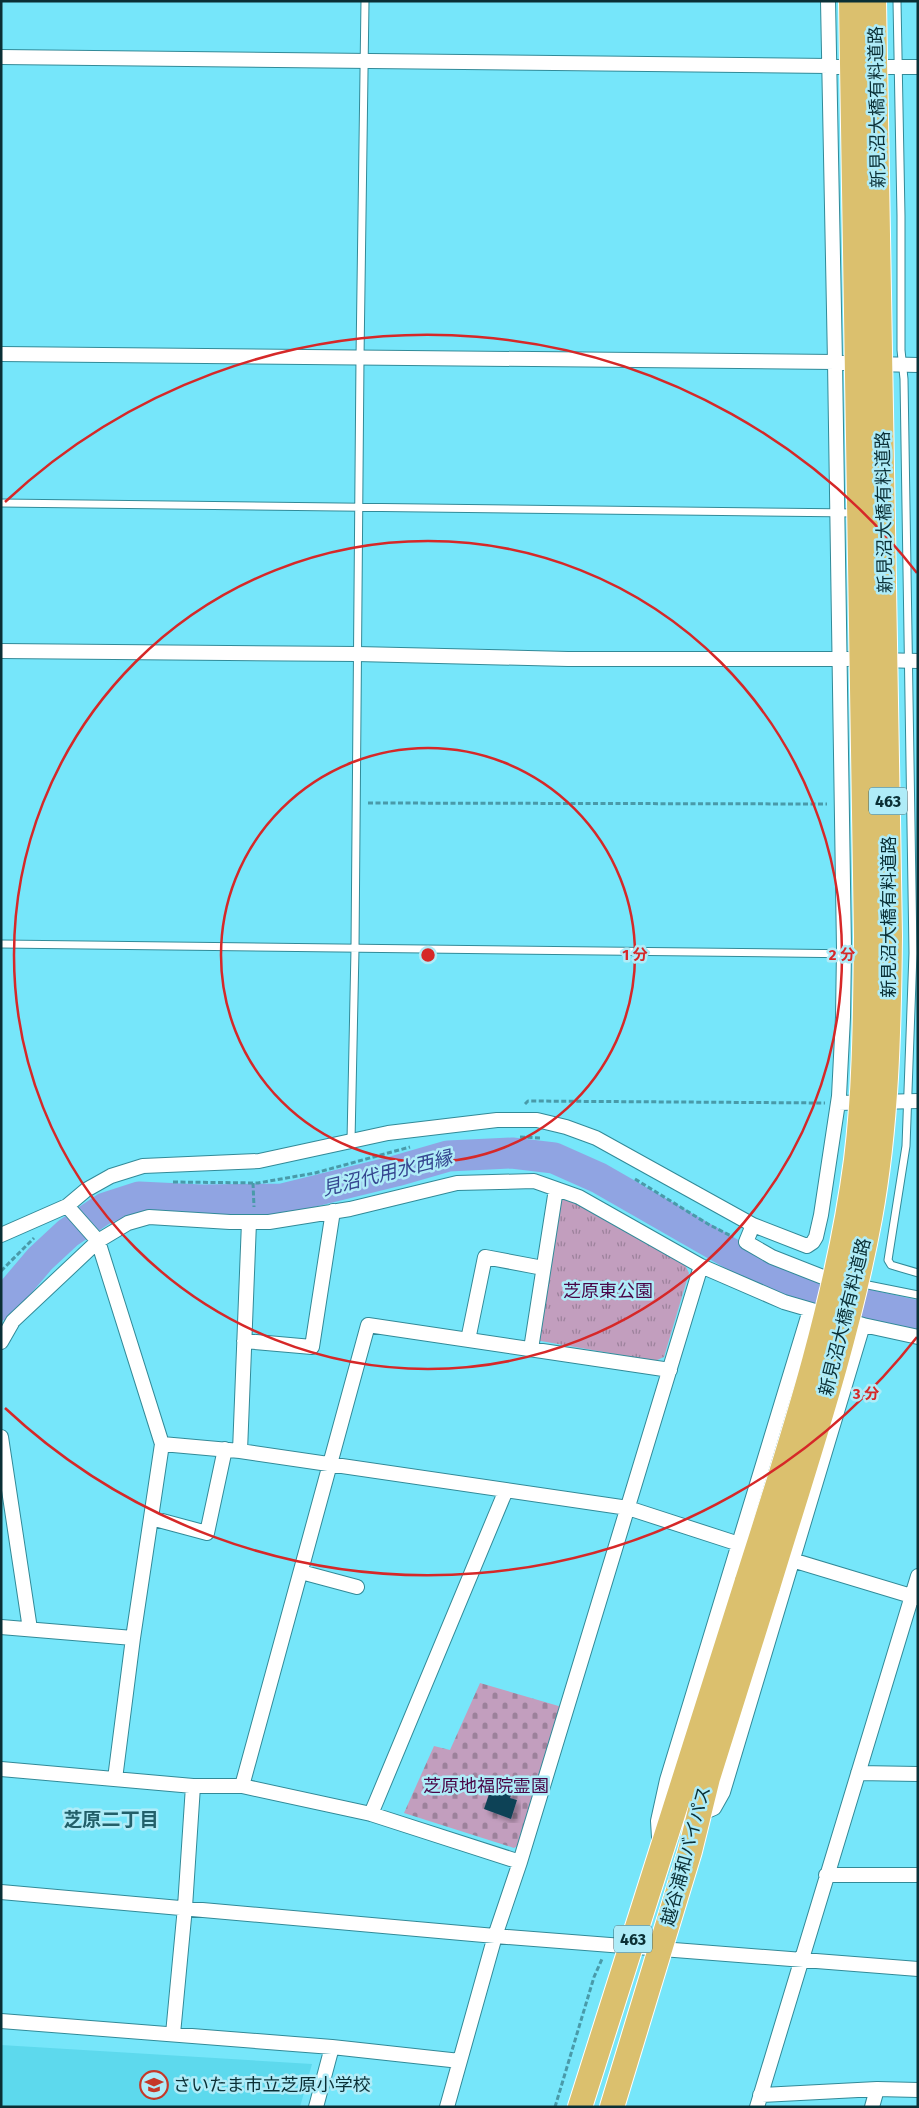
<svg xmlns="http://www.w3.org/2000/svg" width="919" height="2108" font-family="'Fira Sans','Noto Sans JP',sans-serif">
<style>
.built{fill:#5dd9ed}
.cemetery{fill:url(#cemetery-stones)}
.park{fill:url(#park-tufts)}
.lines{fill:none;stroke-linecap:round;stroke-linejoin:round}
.river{stroke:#90a4e2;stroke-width:31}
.building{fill:#0e4257;filter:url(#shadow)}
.service-casing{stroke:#328a98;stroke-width:9}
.minor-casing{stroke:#328a98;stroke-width:16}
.trunk-casing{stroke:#fff;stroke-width:26}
.path{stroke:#499aa9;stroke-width:3;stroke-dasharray:5 2.5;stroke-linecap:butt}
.service{stroke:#fff;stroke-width:7}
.minor{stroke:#fff;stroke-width:14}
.trunk{stroke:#dbc06e;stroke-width:24}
.trunk-bridge-casing{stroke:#fff;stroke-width:26;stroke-linecap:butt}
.trunk-bridge{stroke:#dbc06e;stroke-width:24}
.ring{fill:none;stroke:#d62828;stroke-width:2.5}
.labels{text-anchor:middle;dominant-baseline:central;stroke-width:5;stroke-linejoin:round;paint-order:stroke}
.shield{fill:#afecf8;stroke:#3c6870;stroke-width:1}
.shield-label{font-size:16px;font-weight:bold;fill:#0a2f35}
.street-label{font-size:18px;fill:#0a2f35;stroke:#afecf8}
.park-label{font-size:18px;fill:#490546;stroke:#afecf8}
.poi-label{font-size:18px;fill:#0a2f35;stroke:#afecf8;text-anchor:start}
.water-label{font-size:19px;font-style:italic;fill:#354690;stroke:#afecf8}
.neighbourhood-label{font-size:19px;font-weight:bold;fill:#225f69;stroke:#afecf8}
.centre{fill:#d62828;stroke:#afecf8;stroke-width:2.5}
.ring-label{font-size:15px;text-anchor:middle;font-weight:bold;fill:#d62828;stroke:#afecf8;stroke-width:5;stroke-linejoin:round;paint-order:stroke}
</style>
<defs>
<pattern id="cemetery-stones" width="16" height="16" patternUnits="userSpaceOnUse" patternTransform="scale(1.25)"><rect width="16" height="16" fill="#c29ebe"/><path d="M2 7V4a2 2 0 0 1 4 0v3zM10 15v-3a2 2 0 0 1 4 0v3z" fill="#9c819b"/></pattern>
<pattern id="park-tufts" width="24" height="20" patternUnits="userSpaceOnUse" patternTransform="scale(1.25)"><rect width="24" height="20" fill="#c29ebe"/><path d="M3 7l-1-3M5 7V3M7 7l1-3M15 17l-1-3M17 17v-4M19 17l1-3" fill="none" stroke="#9c819b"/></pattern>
<filter id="shadow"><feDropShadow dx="4.5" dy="4.5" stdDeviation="2.5" flood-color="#0004"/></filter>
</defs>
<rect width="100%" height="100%" fill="#76e6fa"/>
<path class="built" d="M1 2045 312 2064 300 2107H1Z"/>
<path class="cemetery" d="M480 1683 562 1707 521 1844 514 1848 404 1813 434 1746 450 1750Z"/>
<path class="park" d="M561 1194 685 1265 689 1273 664 1357 655 1361 535 1340Z"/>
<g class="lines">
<path class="river" d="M1 1305 40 1259 68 1233 105 1208 139 1197 202 1200 282 1199 396 1171 448 1156 512 1153 554 1158 599 1178 749 1264 812 1290
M867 1305 918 1316"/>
</g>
<path class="building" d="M499 1788 512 1792 510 1798 517 1800 511 1819 484 1809 490 1791 498 1793Z"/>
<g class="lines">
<defs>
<path id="service" d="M897 1 901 216V350L904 379 913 953 906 1146 888 1260 891 1265 918 1273
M1 503 856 513
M1 944 863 954
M351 1141 355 949 360 358 365 1
M861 1288 863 1284 918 1295"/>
<path id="minor" d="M828 1 835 362 845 363
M1 57 918 67
M1 354 835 362 844 949 843 1017 839 1096 821 1215 816 1237 813 1242 807 1246 753 1225 746 1242 772 1257 828 1279 827 1292
M874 364 918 365
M1 651 357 654 568 659H848
M879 660 918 661
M838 1103 918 1101
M67 1206 86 1190 111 1176 143 1166 259 1161 388 1133 497 1120H537L566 1127 596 1138 753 1225
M1 1235 67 1206 98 1241 162 1444 133 1638 115 1779
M468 1340 485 1257 543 1268
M244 1341 312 1347 333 1211
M1 1342 13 1321 98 1241 128 1223 149 1217 230 1222H269L350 1209 457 1183 534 1181 579 1197 701 1266 784 1302 863 1325 918 1337
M531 1349 556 1189
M1 1437 30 1629
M162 1444 240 1451 628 1508 739 1544 918 1598
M240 1451 249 1222
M151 1518 207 1533 225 1449
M301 1572 357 1587
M1 1627 133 1638
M1 1769 193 1786H242L371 1814 520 1862
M858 1773 918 1774
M242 1786 368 1325 670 1370
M371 1814 506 1490
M698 1815 714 1808 723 1792 863 1325
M659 1837 658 1821 667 1780 810 1310
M826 1875H918
M1 1892 495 1936 918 1969
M1 2021 332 2047 460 2061
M173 2034 185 1907 193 1786
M760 2095 877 2089 918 2090
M316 2107 332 2047
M447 2107 495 1936 520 1862 701 1266
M757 2107 918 1576
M872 2107 877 2089"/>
<path id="trunk" d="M580 2107 747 1581
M612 2107 690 1851 708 1778 768 1587"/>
</defs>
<use href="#service" class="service-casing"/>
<use href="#minor" class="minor-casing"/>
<use href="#trunk" class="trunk-casing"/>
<path class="path" d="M368 803 827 804
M525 1104 528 1101 825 1103
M520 1137 541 1138
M635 1179 708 1224 733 1237
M173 1182 258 1183 315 1173 410 1147
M253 1183 254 1207
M1 1271 34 1238
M555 2107 594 1977 602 1959"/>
<use href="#service" class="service"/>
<use href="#minor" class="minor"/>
<use href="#trunk" class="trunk"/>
<defs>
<path id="trunk-bridge" d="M747 1581C791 1443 837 1304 856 1160 865 1087 865 1012 866 937L851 1
M768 1587C805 1465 847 1343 870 1218 887 1125 889 1030 890 936L874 1"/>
</defs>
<use href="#trunk-bridge" class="trunk-bridge-casing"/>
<use href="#trunk-bridge" class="trunk-bridge"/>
</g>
<g class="ring">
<circle cx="428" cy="955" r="207"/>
<circle cx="428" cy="955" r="414"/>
<path d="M917 1337A620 620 0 0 1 5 1408M5 502A620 620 0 0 1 917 573"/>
</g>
<defs>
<symbol id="school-ring" viewBox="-11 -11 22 22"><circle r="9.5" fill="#afecf8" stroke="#c53828" stroke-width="1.5"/><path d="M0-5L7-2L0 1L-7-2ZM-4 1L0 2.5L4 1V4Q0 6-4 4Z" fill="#c53828"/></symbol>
</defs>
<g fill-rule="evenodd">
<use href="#school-ring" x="138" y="2069" width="32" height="32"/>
</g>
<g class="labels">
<g class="shield">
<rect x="869" y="787.5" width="38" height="27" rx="4"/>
<rect x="614" y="1925.5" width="38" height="27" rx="4"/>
</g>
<g class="shield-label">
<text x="888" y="801">463</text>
<text x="633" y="1939">463</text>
</g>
<g class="street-label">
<text transform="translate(877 107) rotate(-91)">新見沼大橋有料道路</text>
<text transform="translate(884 512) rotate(-91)">新見沼大橋有料道路</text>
<text transform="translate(889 917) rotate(-90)">新見沼大橋有料道路</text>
<text transform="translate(845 1317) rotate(-76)">新見沼大橋有料道路</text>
<text transform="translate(686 1856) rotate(-75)">越谷浦和バイパス</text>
</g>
<g class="park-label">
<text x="608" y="1291">芝原東公園</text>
<text x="486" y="1786">芝原地福院霊園</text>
</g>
<g class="poi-label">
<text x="173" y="2085">さいたま市立芝原小学校</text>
</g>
<g class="water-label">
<text transform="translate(387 1173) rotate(-14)">見沼代用水西縁</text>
</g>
<g class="neighbourhood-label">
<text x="111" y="1819">芝原二丁目</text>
</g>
</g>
<circle cx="428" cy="955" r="8" class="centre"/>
<g class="ring-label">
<text x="635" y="960">1 分</text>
<text x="842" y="960">2 分</text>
<text x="866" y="1399">3 分</text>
</g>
<rect width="919" height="2108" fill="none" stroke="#0a2f35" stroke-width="5"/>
</svg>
